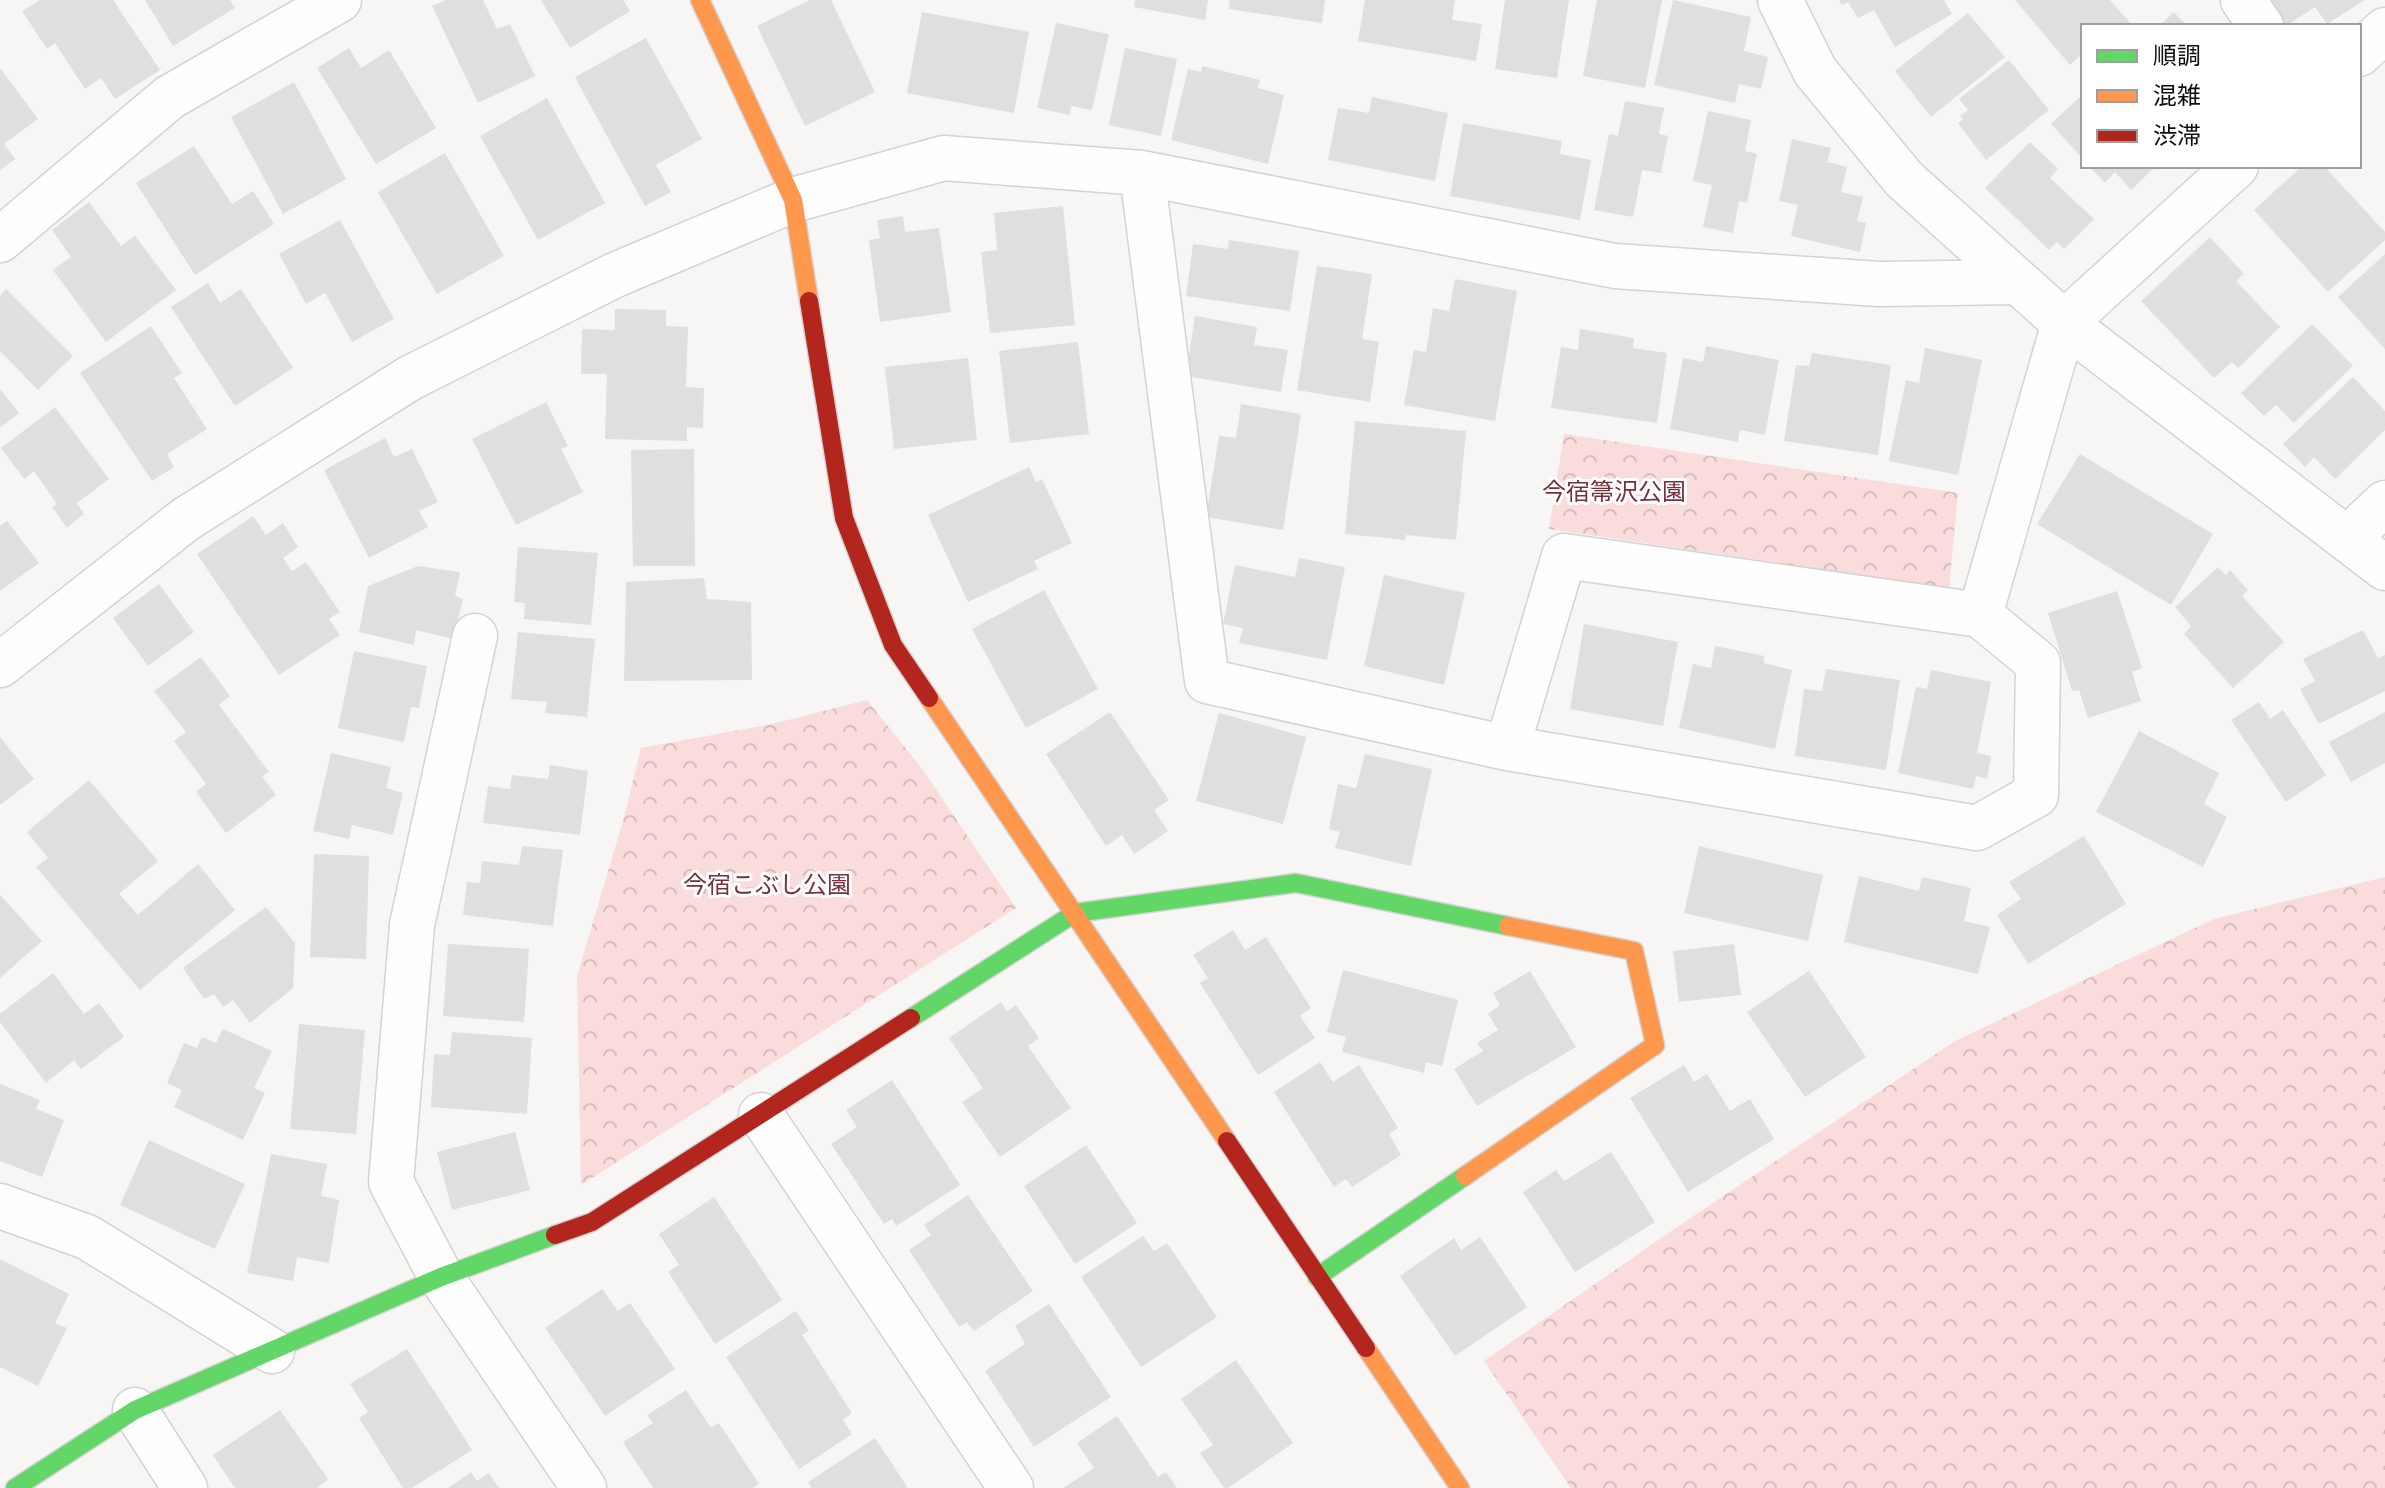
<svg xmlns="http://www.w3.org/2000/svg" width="2385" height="1488" font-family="'Noto Sans','Noto Sans JP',sans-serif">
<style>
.park{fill:url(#park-crowns)}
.building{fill:#e0dede}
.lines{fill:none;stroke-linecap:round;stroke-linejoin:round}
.street-casing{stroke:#d4d3d3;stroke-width:47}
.fast-casing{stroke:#d4d3d3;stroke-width:21}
.slow-casing{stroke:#d4d3d3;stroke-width:21}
.jam-casing{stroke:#d4d3d3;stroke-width:21}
.street{stroke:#fefefe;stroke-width:44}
.fast{stroke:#63d668;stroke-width:18}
.slow{stroke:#ff974d;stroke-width:18}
.jam{stroke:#b3261e;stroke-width:18}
.labels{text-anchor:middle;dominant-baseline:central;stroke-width:6;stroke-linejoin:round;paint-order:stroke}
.park-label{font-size:24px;fill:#76303a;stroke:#fff}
</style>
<defs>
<pattern id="park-crowns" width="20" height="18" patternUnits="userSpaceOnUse" patternTransform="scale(2)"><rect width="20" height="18" fill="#fbdcdd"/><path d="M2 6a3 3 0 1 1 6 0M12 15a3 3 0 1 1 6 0" fill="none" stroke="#d6bcbc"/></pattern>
</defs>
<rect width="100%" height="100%" fill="#f8f5f5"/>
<path class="park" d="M1564 434 1958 493 1949 588 1549 529Z
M867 700 923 770 1016 908 581 1185 577 976 623 821 641 748 772 724Z
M2385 877V1488H1571L1484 1361 1677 1227 1955 1041 2214 919Z"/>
<path class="building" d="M40 0H113L160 70 115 99 101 78 85 89 55 43 47 49 22 11Z
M145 0H230L235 8 173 46Z
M446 0H483L497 29 510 24 535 76 478 103 432 6Z
M541 0H623L630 11 570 48Z
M810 0H831L875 92 805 126 757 26Z
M1135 0H1208L1205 20 1134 7Z
M1230 0H1325L1322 23 1229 9Z
M1365 0H1455L1452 20 1482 24 1476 61 1358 41Z
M1505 0H1569L1557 78 1495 69Z
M1597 0H1662L1645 88 1583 76Z
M1673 0 1751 17 1744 51 1768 57 1761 89 1739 84 1735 103 1654 85Z
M1839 0H1944L1952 14 1895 47 1874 10 1858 18 1848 2 1842 5Z
M2015 0H2110L2133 26H2083V53L2070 65Z
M2269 0H2365L2327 24 2315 7 2286 26Z
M922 12 1029 32 1014 113 907 93Z
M2174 12 2187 26H2159Z
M1968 13 2005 57 1931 117 1895 71Z
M1056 23 1109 34 1092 110 1071 106 1070 115 1037 108Z
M646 38 702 139 656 165 671 192 645 206 575 77Z
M349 48 361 68 389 50 436 128 376 164 317 68Z
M1125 48 1177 59 1161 136 1109 125Z
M2009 60 2049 110 1986 160 1958 123 1963 119 1960 116 1968 110 1959 99Z
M1202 66 1260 80 1258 88 1284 95 1268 164 1171 140 1188 69 1201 72Z
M0 68 38 119 4 144 15 159 0 170Z
M294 82 346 179 283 214 231 117Z
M2083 94V159L2051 124Z
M1372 97 1448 113 1435 181 1328 160 1338 108 1369 113Z
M547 98 605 203 538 240 480 136Z
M1625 101 1664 108 1659 134 1668 136 1661 173 1642 170 1633 217 1594 210 1609 134 1618 136Z
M1708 111 1751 120 1745 151 1757 154 1747 203 1739 201 1733 233 1703 227 1712 185 1693 181Z
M1463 123 1562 141 1560 154 1591 160 1580 220 1450 196Z
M1792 139 1831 148 1827 162 1847 167 1841 192 1863 197 1857 221 1866 223 1860 252 1791 236 1798 205 1779 201Z
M2030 142 2058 169 2050 178 2094 219 2064 249 2057 242 2049 250 1985 188Z
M194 146 232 204 253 191 274 224 195 275 136 183Z
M445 153 504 256 437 294 378 192Z
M2089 166H2156L2131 190 2115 172 2105 183Z
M2302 166H2324L2385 232V240L2328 292 2254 210Z
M89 202 121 246 135 236 176 290 106 342 53 270 71 257 52 230Z
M1063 206 1075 325 990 333 981 252 997 250 994 213Z
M903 216 905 232 939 228 951 312 880 322 869 240 880 238 877 220Z
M340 220 394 319 352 342 325 293 306 304 279 254Z
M2210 237 2244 274 2236 281 2280 327 2238 368 2232 362 2214 378 2141 301Z
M1229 240 1299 251 1290 311 1186 296 1193 244 1228 249Z
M2385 254V349L2338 297Z
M1317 266 1372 274 1362 339 1379 342 1370 402 1297 390Z
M1455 279 1517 291 1495 421 1404 405 1414 350 1426 352 1433 308 1449 311Z
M208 283 220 303 241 289 293 368 235 406 171 307Z
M6 289 73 356 38 390 0 351V296Z
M615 309 666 310V326L688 327 686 387 704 388 703 428 687 427V441L605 439 607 374H581L582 329 615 330Z
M1195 316 1257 327 1254 345 1288 350 1281 392 1186 376Z
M2312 324 2353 366 2294 423 2276 405 2264 416 2241 393Z
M151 326 182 373 174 378 207 429 167 454 174 467 152 481 80 373Z
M1580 329 1634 338 1633 348 1667 353 1657 423 1551 408 1561 347 1578 350Z
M1078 342 1089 434 1010 443 999 351Z
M1706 346 1779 360 1765 435 1740 430 1738 442 1670 429 1683 358 1703 362Z
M1925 348 1982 360 1958 475 1889 461 1906 380 1919 383Z
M1812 353 1891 365 1878 455 1784 441 1796 365 1809 366Z
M968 358 977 440 894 449 885 367Z
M2353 377 2385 411V430L2335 479 2314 457 2305 467 2283 444Z
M0 389 19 413 0 428Z
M546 402 568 446 561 449 583 492 516 525 472 439Z
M1241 404 1301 414 1283 530 1206 517 1219 436 1236 438Z
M55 407 109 479 77 503 84 514 67 528 52 507 57 504 34 471 24 479 1 448Z
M1355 421 1466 431 1456 540 1406 535 1405 540 1345 534Z
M385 438 394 457 412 449 438 502 419 511 428 527 369 558 324 470Z
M694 449 695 566H633L631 450Z
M2080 454 2213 534 2171 605 2037 524Z
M1029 467 1036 482 1042 479 1072 543 1034 561 1038 569 968 602 928 515Z
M253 516 266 535 283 523 298 547 283 558 292 571 306 562 340 612 329 619 340 635 279 675 197 554Z
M7 521 39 563 0 591V526Z
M518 547 598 553 591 625 524 619 525 603 514 602Z
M1299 558 1345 567 1327 660 1239 643 1243 628 1223 624 1235 565 1295 577Z
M418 566 460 572 455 596 463 599 453 639 416 630 414 645 359 632 368 586Z
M2218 567 2226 575 2230 570 2248 590 2242 596 2284 642 2233 688 2184 634 2191 626 2175 607Z
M1384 575 1465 593 1444 685 1364 666Z
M704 578 707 599 751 602 752 680 624 681 626 582Z
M159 584 194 632 148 666 113 618Z
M1044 590 1098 689 1026 728 972 629Z
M2117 591 2142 668 2132 672 2141 701 2088 718 2079 690 2072 691 2048 613Z
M1584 624 1678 642 1663 726 1570 709Z
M2363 630 2378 658 2385 655V691L2319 724 2300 689 2315 681 2303 659Z
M518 632 595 639 587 717 545 713 547 702 511 699Z
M1715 646 1764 656V663L1792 670 1775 749 1679 728 1693 664 1711 668Z
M354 651 427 666 419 708 411 707 404 742 338 728Z
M201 657 230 696 219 705 269 772 262 776 276 795 226 833 196 792 206 784 174 741 186 732 154 691Z
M1826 669 1900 680 1886 770 1795 756 1804 689 1822 691Z
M1931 670 1991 682 1977 753 1991 756 1987 779 1976 776 1973 789 1898 773 1916 687 1927 689Z
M2259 702 2270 719 2283 710 2326 775 2286 802 2231 720Z
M1110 712 1169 800 1154 810 1168 831 1134 854 1122 835 1106 846 1046 754Z
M2385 712V763L2351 782 2329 742Z
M1219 713 1306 737 1283 824 1196 801Z
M2139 731 2219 773 2204 804 2227 817 2203 867 2096 812Z
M0 737 34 779 0 805Z
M331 753 391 767 386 788 403 793 393 835 352 825 349 839 313 831Z
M1365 754 1432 769 1411 866 1335 848 1340 832 1329 829 1338 784 1356 788Z
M550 765 588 771 580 835 483 823 488 786 510 789 512 775 548 779Z
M89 780 158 861 119 894 138 915 198 864 235 910 140 990 36 867 48 858 27 832Z
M2084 836 2126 904 2028 964 1997 915 2021 899 2009 882Z
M522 846 563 850 553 926 463 915 467 882 480 883 482 861 519 865Z
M1699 846 1823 875 1808 941 1684 913Z
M314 854 369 856 366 959 310 957Z
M1859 876 1919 891 1922 877 1971 888 1964 921 1990 927 1978 974 1844 942Z
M0 895 42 941 0 978Z
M266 907 295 943 293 988 250 1023 233 1000 223 1007 214 994 204 999 183 968Z
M1233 930 1245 950 1266 937 1311 1008 1300 1016 1315 1038 1258 1075 1200 983 1208 978 1193 955Z
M448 944 529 949 524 1022 443 1016Z
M1734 944 1741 995 1679 1002 1673 951Z
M1343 970 1458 1000 1442 1066 1426 1062 1424 1073 1342 1052 1346 1037 1327 1032Z
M1530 971 1576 1047 1477 1106 1454 1069 1483 1051 1477 1043 1498 1030 1488 1014 1500 1005 1493 993Z
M1809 971 1866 1057 1805 1097 1747 1012Z
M53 973 84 1014 99 1003 124 1037 81 1069 74 1060 46 1083 0 1022V1014Z
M1001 1002 1007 1011 1016 1005 1039 1038 1028 1046 1071 1108 1000 1157 962 1102 983 1088 949 1038Z
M299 1024 365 1030 356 1134 290 1129Z
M223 1029 272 1051 254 1088 265 1093 243 1140 174 1107 182 1090 167 1083 184 1043 197 1048 202 1037 216 1043Z
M452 1032 532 1038 527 1114 431 1107 434 1054 450 1055Z
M1320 1062 1333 1082 1359 1065 1398 1128 1389 1134 1401 1155 1352 1187 1346 1179 1334 1187 1274 1092Z
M1684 1065 1694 1082 1707 1074 1730 1111 1750 1099 1774 1139 1688 1192 1630 1098Z
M892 1080 960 1185 896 1226 892 1219 884 1224 831 1144 857 1127 846 1110Z
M0 1084 40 1100 36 1109 64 1120 42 1177 0 1161Z
M515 1132 530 1190 452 1210 437 1152Z
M149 1140 245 1184 215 1249 120 1205Z
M1086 1145 1137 1223 1075 1264 1024 1186Z
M1611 1152 1655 1222 1575 1272 1523 1192 1556 1170 1564 1181Z
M271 1154 327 1164 321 1196 339 1200 329 1263 297 1257 293 1281 247 1273Z
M968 1195 1033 1291 974 1331 967 1322 959 1327 909 1250 931 1235 924 1225Z
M714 1197 782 1300 715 1344 668 1272 679 1265 659 1234Z
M1143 1236 1154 1251 1167 1243 1217 1317 1141 1367 1081 1277Z
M1480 1237 1527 1307 1455 1356 1400 1276 1454 1238 1461 1250Z
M0 1259 69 1294 55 1323 67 1328 38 1386 0 1367Z
M602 1289 618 1311 630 1303 675 1369 605 1416 545 1328Z
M1049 1304 1111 1397 1034 1447 985 1371 1025 1344 1015 1326Z
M796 1311 809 1331 802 1335 852 1413 843 1420 852 1434 799 1469 726 1357Z
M407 1349 472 1450 412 1488H403L359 1418 368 1412 350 1384Z
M1236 1360 1293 1443 1228 1488H1224L1200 1453 1213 1445 1181 1399Z
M686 1390 711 1428 719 1423 759 1484 753 1488H653L623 1442 653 1423 647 1415Z
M280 1410 328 1479 317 1488H235L213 1455Z
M1117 1416 1158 1477 1166 1472 1177 1488H1063L1094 1468 1077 1443Z
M875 1438 908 1488H812L808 1482Z
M471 1472 477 1481 489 1473 499 1488H448Z"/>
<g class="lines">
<defs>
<path id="street" d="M1780 0 1815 71 1904 179 2064 323 2385 568
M2243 0 2261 26
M2359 54 2385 30
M1142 173 1207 681 1507 748 1977 828 2036 795 2038 663 1980 615 1564 556 1507 748
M0 240 170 97 339 0
M2347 539 2385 503
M1980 615 2064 323 2236 166
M475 636 412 925 391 1182 441 1277 584 1488
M0 665 186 519 410 378 615 275 793 200 944 158 1142 173 1615 266 1879 284 2018 282
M761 1115 1011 1488
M0 1206 87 1237 272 1351
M135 1410 185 1488"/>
<path id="fast" d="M911 1018 1075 913 1296 883 1508 926
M1317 1277 1465 1176
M15 1488 135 1410 441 1277 555 1235"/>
<path id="slow" d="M700 0 793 200 809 301
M929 698 1227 1141
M1465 1176 1655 1045 1634 951 1508 926
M1366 1348 1460 1488"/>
<path id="jam" d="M809 301 844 518 893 645 929 698
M1227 1141 1366 1348
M555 1235 592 1222 911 1018"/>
</defs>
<use href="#street" class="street-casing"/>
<use href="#fast" class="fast-casing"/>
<use href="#slow" class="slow-casing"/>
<use href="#jam" class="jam-casing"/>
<use href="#street" class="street"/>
<use href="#fast" class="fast"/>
<use href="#slow" class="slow"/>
<use href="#jam" class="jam"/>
</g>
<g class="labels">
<g class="park-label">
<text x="1614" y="490">今宿箒沢公園</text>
<text x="767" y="883">今宿こぶし公園</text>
</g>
</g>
<rect x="2081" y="24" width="280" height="144" fill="#ffffff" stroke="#9f9e9e" stroke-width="2"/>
<rect x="2097" y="50" width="40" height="12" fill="#63d668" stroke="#9f9e9e" stroke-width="2"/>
<text x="2153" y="64" font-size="24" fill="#0f0d0d">順調</text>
<rect x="2097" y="90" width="40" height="12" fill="#ff974d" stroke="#9f9e9e" stroke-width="2"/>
<text x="2153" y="104" font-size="24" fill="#0f0d0d">混雑</text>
<rect x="2097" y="130" width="40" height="12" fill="#b3261e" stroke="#9f9e9e" stroke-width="2"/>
<text x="2153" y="144" font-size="24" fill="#0f0d0d">渋滞</text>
</svg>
